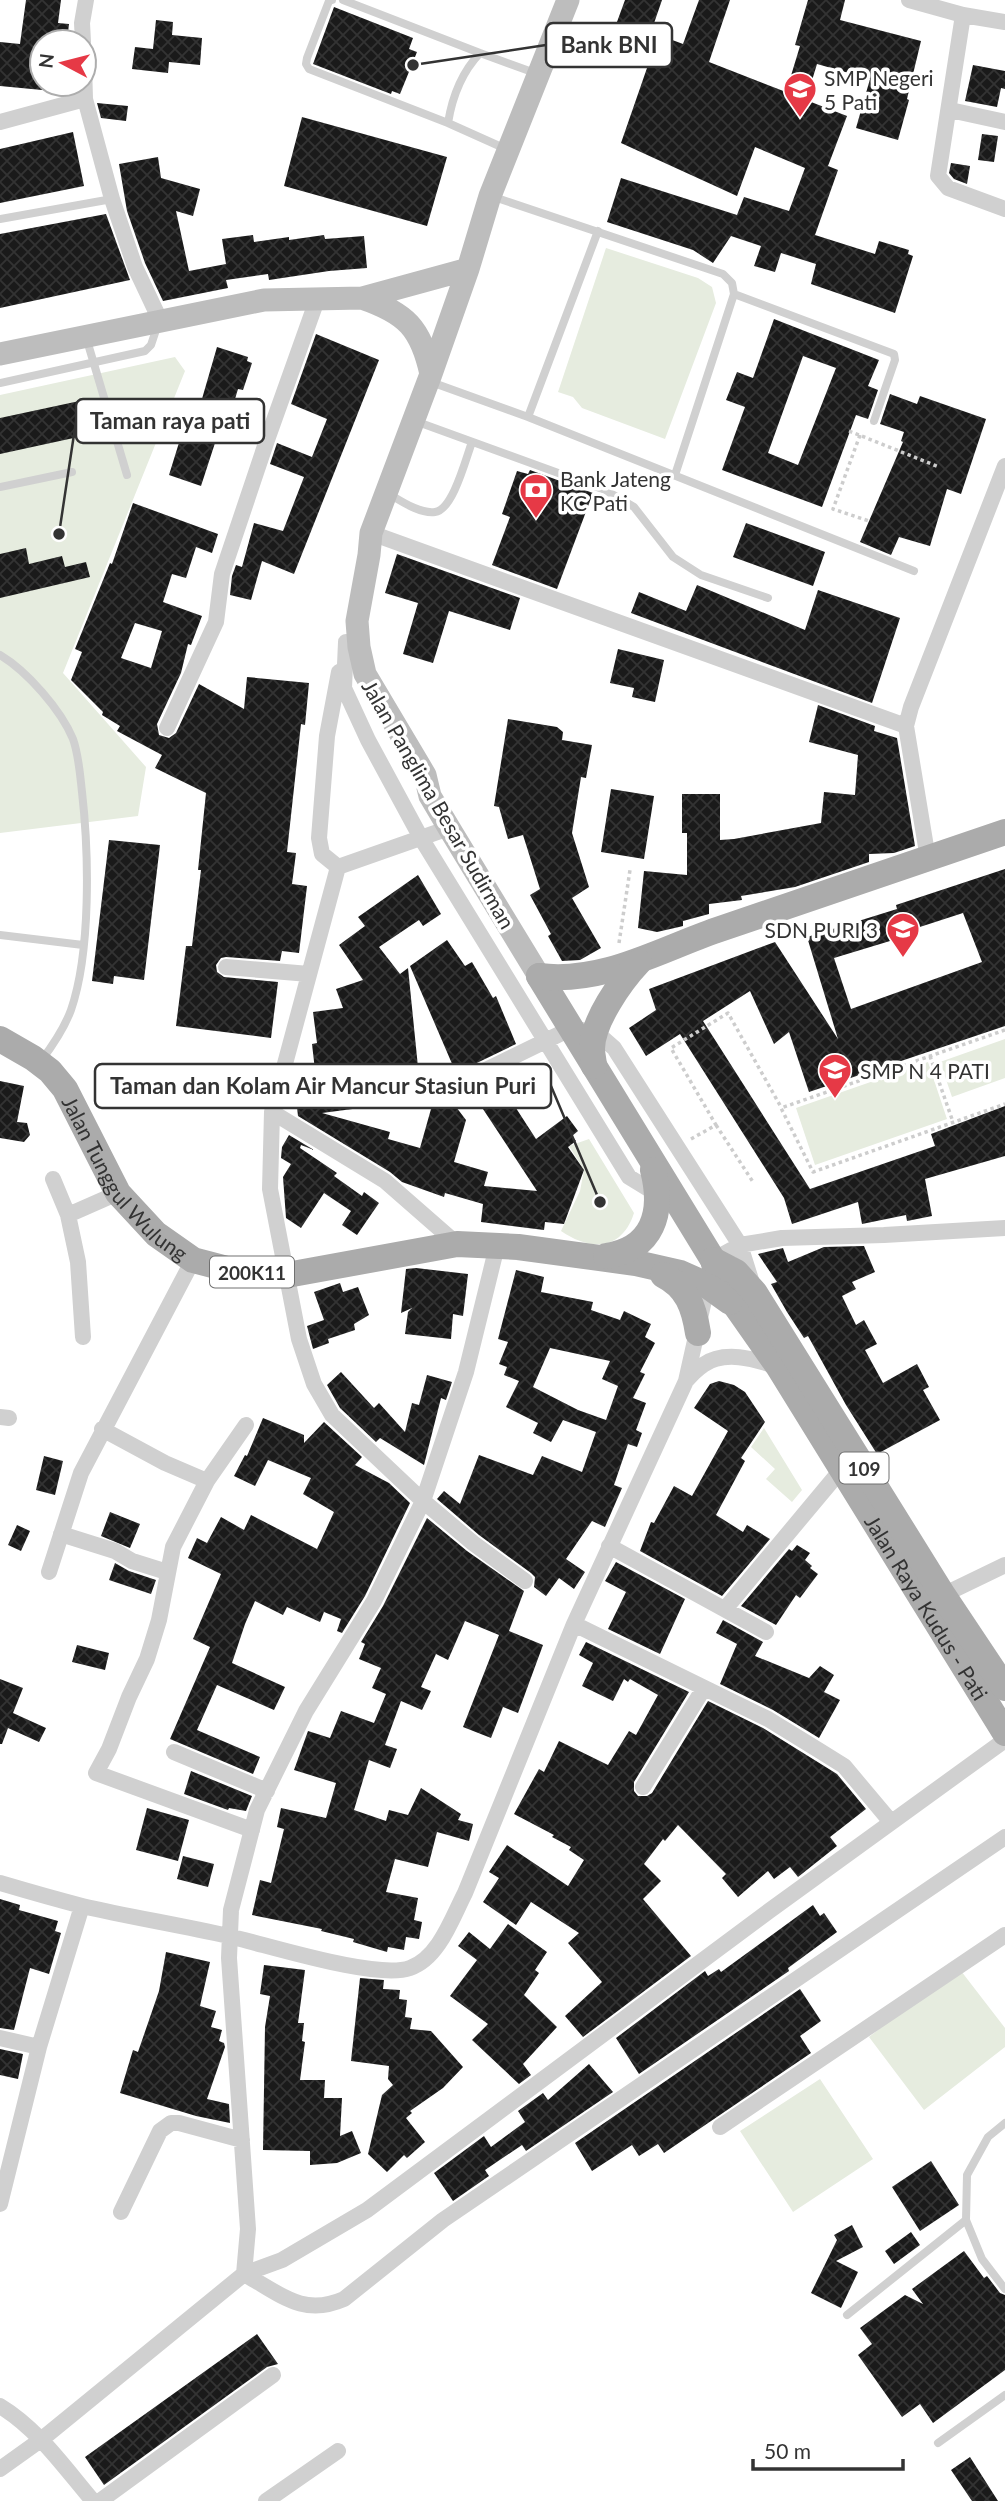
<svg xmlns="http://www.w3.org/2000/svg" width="1005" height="2501" font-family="Lato,sans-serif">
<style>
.green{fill:#e6ecdf}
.building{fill:url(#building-cross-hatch);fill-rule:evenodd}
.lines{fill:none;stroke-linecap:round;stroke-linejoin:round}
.path{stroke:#cdcdcd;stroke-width:3.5;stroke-dasharray:3.5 3.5;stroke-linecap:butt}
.service{stroke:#d0d0d0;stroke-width:8}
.minor{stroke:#d0d0d0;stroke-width:16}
.secondary{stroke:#bdbdbd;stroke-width:23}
.primary{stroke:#ababab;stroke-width:26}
.labels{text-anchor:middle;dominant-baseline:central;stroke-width:7;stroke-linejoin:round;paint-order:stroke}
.shield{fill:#fff;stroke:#707070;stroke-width:2}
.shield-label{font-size:19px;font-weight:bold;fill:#333}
.poi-label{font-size:21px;fill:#333;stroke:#fff;text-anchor:start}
.street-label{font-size:21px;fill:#333;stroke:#fff}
.leader{fill:none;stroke:#333;stroke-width:2.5}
.callout-dot{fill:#333;stroke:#fff;stroke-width:2.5}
.callout{fill:#fff;stroke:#333;stroke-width:2.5}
.callout-label{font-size:23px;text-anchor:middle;font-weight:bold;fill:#333}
</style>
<defs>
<pattern id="building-cross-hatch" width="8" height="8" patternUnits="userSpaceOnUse" patternTransform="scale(1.75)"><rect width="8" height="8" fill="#1a1a1a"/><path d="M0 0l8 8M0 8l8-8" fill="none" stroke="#333"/></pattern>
</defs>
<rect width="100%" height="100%" fill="#fff"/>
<path class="green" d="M606 248 698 278 712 287 716 303 665 439 582 408 573 397 558 392Z
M175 357 185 371 63 673 146 767 138 816 0 833V395Z
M1005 1039V1078L952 1097 940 1062Z
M928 1062 947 1119 815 1165 796 1108Z
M589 1139 634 1213C622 1251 590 1251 561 1231L580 1191 584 1170 569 1146Z
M764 1428 802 1490 792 1502 766 1479 775 1469 751 1447Z
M958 1967 1005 2028V2047L924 2110 869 2037Z
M820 2079 873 2159 793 2212 740 2131Z"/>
<path class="building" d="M26 0H61L58 23 69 24 67 42H42V90L0 86V42L20 44Z
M625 0H662L651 32 683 44 699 0H730L709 62 786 92 800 46 795 45 808 0H845L840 20 921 41 907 99 909 100 898 140 856 128 870 79 817 64 806 100 847 116 828 166 838 170 815 235 875 254 879 241 909 250 908 254 913 256 895 313 811 284 816 264 781 253 775 272 754 266 761 246 731 236 713 263 693 250 607 222 621 178 737 215 744 197 789 211 805 168 755 147 737 196 621 143 647 68 606 52Z
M334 7 413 38 409 49 417 52 400 94 392 91 391 94 313 64Z
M156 20 173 22 172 35 202 38 200 65 169 62 168 73 132 69 135 47 153 49Z
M973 65 1005 71V89L1001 88 997 107 965 101Z
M97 103 128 106 126 121 101 118Z
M302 117 447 157 427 226 284 186Z
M73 132 84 186 0 203V149Z
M982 134 998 136 994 162 978 160Z
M158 157 161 178 200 189 193 216 176 211 189 271 226 264 222 239 253 235 254 242 289 237V240L324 235 325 239 364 236 367 268 329 271 269 280 268 274 226 280 228 288 163 301 145 263 127 211 119 164Z
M951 163 970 166 967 184 954 179 949 173Z
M106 214 130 280 0 308V234Z
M774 319 879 360 868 386 878 390 868 419 856 415 822 507 722 470 745 407 726 400 737 372 753 378ZM803 356 836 368 798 465 768 453Z
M316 334 379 360 294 574 262 561 251 600 230 595 232 576 236 565 242 567 254 523 283 531 304 477 270 464 277 443 312 457 327 419 291 404Z
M217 347 248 357 247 361 252 363 243 390 238 389 235 399H233L219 444 215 443 201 486 169 475 186 420 195 423Z
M890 394 917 404 920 396 986 419 961 494 947 489 930 546 899 537 891 555 860 542 903 442 901 441 904 432 880 424Z
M84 400 92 434 0 454V418Z
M530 470 593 493 557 589 492 565 510 517 502 514 517 471 528 474Z
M133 503 218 534 212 553 196 547 186 578 172 574 163 602 202 616 191 645 188 644 181 673 157 724 159 735 169 738 176 733 199 684 244 709 247 677 309 683 305 725 301 724 287 852 296 853 292 884 307 886 299 953 282 951 280 961 226 957 221 958 216 965 217 972 224 977 278 982 271 1038 176 1026 186 946H192L201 870H198L206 793 155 768 162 755 117 731 120 726 102 715 103 712 71 680 82 652 75 649 110 563 112 564ZM135 623 162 631 151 668 121 658Z
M746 523 825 552 813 586 733 557Z
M26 548 29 564 62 556 65 567 86 562 90 577 0 598V554Z
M397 554 520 598 510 630 449 611 433 663 403 654 418 603 385 593Z
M697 585 805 630 818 590 900 618 872 703 631 613 639 592 686 611Z
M618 649 664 660 655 702 632 697 634 688 610 683Z
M818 705 875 726 874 731 897 738 915 846 894 853 869 854V862L795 887 741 896 742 900 709 904V914L683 921V926L679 927 657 932 638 928 644 871 687 875V833H682V794H720V840L734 839 821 823 824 792 855 795 858 755 809 742Z
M508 719 557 727 563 732 562 740 592 745 586 778 581 777 572 833 589 887 572 898 601 948 580 960 562 961 548 936 551 934 530 895 540 889 523 835 508 839 499 807 494 806Z
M611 789 654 796 644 859 601 852Z
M109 840 160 845 144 980 114 976 113 984 92 981Z
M1005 869V1026L809 1092 789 1032 774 1044 750 991 703 1021 810 1189 935 1146 931 1134 1005 1106V1156L925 1179 932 1216 907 1221 906 1215 862 1224 858 1202 792 1224 784 1198 680 1034 646 1056 629 1028 656 1010 649 989 775 942 838 1039 807 937 897 909 896 905ZM963 913 982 962 851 1009 834 958 890 941 889 937Z
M418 875 441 914 423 926 419 920 379 947 400 974 408 968 418 1067 409 1068 410 1078H401L402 1084 380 1086 383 1105 322 1113 390 1132 388 1139 420 1148 431 1109 441 1102 450 1099 466 1120 454 1162 488 1172 484 1186 537 1191 479 1103 503 1088 536 1139 567 1116 578 1131 572 1136 576 1141 568 1147 584 1170 564 1224 545 1222 544 1230 481 1222 483 1204 445 1193 444 1197 402 1182 390 1172 298 1116 294 1082 316 1079 312 1044 317 1043 313 1012 343 1008 336 989 363 980 339 945 365 926 358 917Z
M447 940 465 966 472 962 493 998 496 996 516 1044 456 1073 410 966Z
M0 1081 24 1086 17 1122 27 1123 30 1135 24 1142 0 1138Z
M289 1135 314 1150 301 1145 300 1148 337 1173 334 1176 362 1196 364 1192 379 1203 357 1235 342 1225 351 1211 324 1193 301 1228 286 1218 283 1177 291 1164 281 1158 282 1147Z
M864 1246 875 1272 852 1282 856 1289 842 1296 856 1325 864 1320 877 1344 865 1350 883 1383 917 1364 929 1387 923 1390 940 1420 877 1454 846 1405 808 1336 804 1338 787 1312 771 1284 777 1282 758 1254 783 1248 788 1262 824 1247Z
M416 1268 468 1274 463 1316 453 1314 451 1339 405 1334 408 1312 412 1308 401 1313 406 1269Z
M516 1270 544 1277 541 1292 593 1302 591 1310 620 1320 624 1311 651 1324 645 1337 655 1343 640 1372 645 1374 633 1398 646 1403 636 1430 642 1433 637 1447 628 1444 614 1485 622 1488 605 1527 592 1521 566 1559 585 1572 574 1589 559 1578 546 1596 534 1587 535 1577 531 1573 479 1535 437 1499 444 1491 460 1504 479 1455 533 1475 542 1456 582 1472 596 1432 563 1420 551 1442 533 1433 538 1423 506 1407 519 1381 504 1375 507 1367 499 1364 508 1342 498 1339ZM550 1348 610 1361 602 1379 618 1386 606 1420 578 1410 533 1387Z
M340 1283 343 1292 358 1287 369 1315 354 1324 355 1330 328 1339 329 1343 313 1349 307 1326 324 1320 314 1292Z
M341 1372 374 1408 379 1403 405 1432 412 1403 419 1405 427 1375 452 1382 446 1400 441 1398 424 1465 380 1438 376 1442 340 1408 327 1385Z
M719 1381 734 1385 745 1392 765 1422 741 1458 745 1461 716 1515 743 1532 747 1525 770 1539 722 1596 640 1551 651 1522 654 1523 674 1486 692 1496 728 1431 694 1408 710 1384Z
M263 1418 304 1435V1443L324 1422 362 1457 355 1465 389 1483 410 1503 365 1596 342 1633 337 1631 341 1619 324 1612 320 1622 287 1607 283 1615 255 1601 245 1624 232 1663 285 1687 274 1710 217 1685 197 1730 260 1757 253 1774 170 1739 210 1647 193 1639 221 1574 188 1558 197 1538 207 1543 221 1517 244 1530 251 1515 317 1549 334 1512 303 1494 311 1478 268 1460 255 1486 234 1476 245 1455 247 1456Z
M44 1456 63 1461 55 1495 36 1490Z
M110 1512 140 1524 130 1548 101 1536Z
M427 1518 467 1551 524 1591 509 1631 543 1645 518 1713 503 1707 491 1738 463 1727 499 1635 465 1621 448 1660 436 1654 421 1687 431 1691 422 1710 401 1701 385 1745 397 1749 390 1768 369 1760 354 1810 386 1821 389 1810 408 1815 421 1788 461 1814 458 1820 473 1824 469 1841 437 1832 428 1867 395 1859 386 1892 418 1898 414 1920 422 1922 419 1939 406 1937 404 1950 388 1947 387 1952 353 1942 354 1939 321 1931 322 1929 252 1915 260 1880 271 1883 284 1829 277 1827 281 1808 326 1818 336 1783 294 1770 308 1731 330 1738 341 1711 374 1723 386 1694 372 1688 381 1668 359 1659 365 1644 361 1642 383 1606Z
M17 1525 30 1531 21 1551 8 1545Z
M797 1545 810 1553 805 1560 812 1566 810 1568 818 1574 800 1598 796 1595 776 1625 741 1606 789 1549 792 1551Z
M616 1562 685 1599 660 1654 608 1629 626 1592 605 1581Z
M115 1563 129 1571 156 1580 151 1594 109 1580Z
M723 1620 763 1642 755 1656 809 1678 820 1666 834 1675 824 1692 840 1700 819 1738 773 1710 720 1684 737 1644 716 1633Z
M586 1642 689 1692 634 1782V1791L638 1796H647L652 1793 708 1701 763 1728 837 1774 866 1809 830 1837 837 1846 798 1877 790 1867 774 1879 768 1871 738 1897 722 1878 726 1874 678 1825 665 1841 663 1839 644 1864 661 1881 643 1899 691 1956 583 2037 565 2016 602 1982 568 1943 579 1933 531 1902 516 1925 483 1902 499 1878 489 1872 507 1845 568 1886 584 1860 569 1850 571 1847 552 1837 554 1835 514 1814 539 1769 544 1772 559 1741 608 1765 629 1731 636 1735 658 1695 630 1679 628 1682 624 1679 613 1701 582 1686 593 1663 579 1655Z
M77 1645 109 1653 105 1670 72 1662Z
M0 1679 23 1688 13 1713 46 1728 39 1742 8 1728 2 1744H0Z
M191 1771 252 1796 246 1811 229 1808 228 1810 184 1794Z
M147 1808 189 1820 178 1861 136 1850Z
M183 1856 214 1864 208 1887 177 1879Z
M0 1899 20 1905 19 1910 58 1921 55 1931 61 1933 49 1974 30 1968 14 2030 0 2028Z
M813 1905 820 1916 824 1913 837 1932 788 1968 789 1971 639 2074 616 2038 705 1971 708 1976 719 1969 721 1972Z
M508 1924 547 1952 535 1970 539 1973 524 1995 557 2027 523 2064 531 2075 519 2084 472 2040 488 2024 450 1996 477 1960 458 1946 469 1932 490 1949Z
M166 1952 210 1962 200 2006 216 2011 211 2027 222 2030 219 2041 224 2043 225 2047 207 2099 229 2104 230 2123 196 2116 120 2093 133 2050 138 2052 159 1991Z
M264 1965 305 1970 298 2023H304L302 2041 305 2042 300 2080H325L324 2098H342L340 2136 352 2131 361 2153 337 2163 310 2165V2151L263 2150 265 2027 270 1996 260 1994Z
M360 1978 384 1980 383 1989 400 1990 399 1999 407 2000 405 2017 412 2018 410 2029 431 2031 463 2067 443 2088 410 2111 412 2113 406 2118 425 2142 407 2158 404 2155 387 2172 368 2154 382 2095 393 2085 388 2079 389 2066 351 2061Z
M800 1989 821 2021 800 2036 811 2053 664 2153 658 2144 639 2156 632 2145 592 2171 575 2143Z
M0 2049 23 2054 18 2079 0 2075Z
M589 2064 613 2092 526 2151 522 2145 485 2170 489 2176 453 2201 434 2173 484 2136 491 2147 525 2122 518 2111 543 2093 548 2100Z
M931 2161 959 2205 920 2231 892 2187Z
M852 2225 863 2247 836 2261 858 2272 841 2308 811 2293 837 2240 834 2235Z
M911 2232 920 2245 894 2264 885 2251Z
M964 2251 984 2278 987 2276 1000 2293 1005 2295V2370L933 2423 920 2404 902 2417 858 2355 872 2344 860 2328 905 2295 923 2304 912 2289Z
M257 2334 278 2364 267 2367 104 2485 85 2457Z
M970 2457 998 2501H972L951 2470Z"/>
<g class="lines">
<path class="path" d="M849 431 939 467
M860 435 833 509 869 521
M619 943 630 870
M1005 1030 781 1108 813 1172 1005 1104
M930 1056 953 1122
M716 1125 753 1182
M691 1139 716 1125 671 1048 728 1013 781 1107"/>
<path class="service" d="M332 0 329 1 307 58 306 64 309 69 448 123
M343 0 480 53
M506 149 448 123C452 98 462 72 480 53L535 73
M494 197 723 274 732 283 734 294 675 475
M0 219 112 199
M734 294 894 354 895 360 874 421
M86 337 127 475
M431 382 528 417 914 571
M0 383 145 351 151 345 158 324
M528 417 598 231
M415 421 605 490 634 507 673 557 701 575 768 598
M0 487 72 472
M389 494C401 501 420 514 435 512 453 510 466 458 472 442
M0 655C27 671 61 710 73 739 79 756 80 775 82 792 89 854 91 952 71 1010 64 1029 53 1045 41 1061
M0 935 83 945
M1005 2123 988 2137 967 2175 966 2220 982 2259 1005 2289
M847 2315 966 2220
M938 2443 1005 2395"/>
<path class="minor" d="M909 0 963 15 1005 22
M963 15 938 176 948 188 1005 209
M83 42 82 23 86 0
M84 64 85 99 112 199 135 267 160 320
M950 110 1005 122
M0 122 85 99
M371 533 906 726 928 859
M346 642 344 688 368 740 421 838 629 1177 660 1196
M906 726 911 707 1005 466
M167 728 216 622 222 574 267 440 318 297
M449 828 338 867 272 1112 270 1189 299 1339 314 1384 332 1415 423 1501 473 1543 525 1581
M338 867 322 854 319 838 327 736 339 672
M226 967 309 974
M404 1099 445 1090 572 1028 597 1033 614 1048 740 1245 752 1283
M272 1112 385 1181 457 1244
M53 1179 68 1215
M83 1337 78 1262 68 1215 118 1193
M686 1381C691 1375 697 1369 703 1365 724 1350 754 1359 776 1366
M0 1417 9 1418
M246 1425 207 1481 173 1547 159 1620 147 1659 129 1697 109 1749 96 1773 252 1830
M102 1429 165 1463 207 1481
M61 1534 115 1551 132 1561 167 1572
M609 1546 766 1632
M49 1572 81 1473 193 1260
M943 1595 1005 1565
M725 1609 841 1470
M574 1624 768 1719 820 1751 844 1766 891 1822
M174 1752 267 1791
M643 1787 704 1688
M0 1883C27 1891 55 1899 82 1906 130 1917 179 1925 228 1936 268 1945 376 1980 410 1968 439 1958 452 1918 465 1893L574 1624 686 1381 713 1260 740 1245 782 1238 884 1235 1005 1228
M0 2038 39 2047
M720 2127 1005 1935
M0 2204 39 2047 82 1906
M121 2212 160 2131 171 2123H179L242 2140
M244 2274 248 2229 229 1958 231 1910 257 1810 306 1711 374 1601 423 1501 466 1372 497 1246
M244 2274C280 2294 303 2317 344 2299L443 2220 1005 1837
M0 2406C38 2429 64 2467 93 2501
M0 2469 42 2439 244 2274 282 2260 367 2210 769 1911 1005 1740
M100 2501 273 2375
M266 2501 338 2451"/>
<path class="secondary" d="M362 298C406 313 421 328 431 374
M0 354 264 300 362 298 468 269
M539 976 449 828 430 796 425 775 365 674 359 647 357 621 369 555 371 533 431 374 468 269 490 196 568 0"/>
<g class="primary">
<path id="s1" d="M539 976 713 1260 719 1282 778 1366 1005 1733"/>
<path d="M539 976C603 984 659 950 717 930 813 898 909 865 1005 832"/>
<path id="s2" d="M0 1039 33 1058 50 1071 65 1089 118 1193 156 1234 193 1260 235 1271 287 1275 457 1244 518 1247 636 1263 680 1273 705 1284 730 1302"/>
<path d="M594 1066C594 1061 592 1055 592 1049 592 1022 621 981 639 962"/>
<path d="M606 1256C653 1249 664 1213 653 1170"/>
<path d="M713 1260 736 1272 755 1293 943 1595 1005 1688"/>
<path d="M663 1275C687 1287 694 1307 698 1333"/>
</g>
</g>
<defs>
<symbol id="school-pin" viewBox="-11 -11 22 30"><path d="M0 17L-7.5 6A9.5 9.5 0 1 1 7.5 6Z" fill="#e63946" stroke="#fff"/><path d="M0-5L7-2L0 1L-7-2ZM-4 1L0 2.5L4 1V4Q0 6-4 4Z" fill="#fff"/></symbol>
<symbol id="bank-pin" viewBox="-11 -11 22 30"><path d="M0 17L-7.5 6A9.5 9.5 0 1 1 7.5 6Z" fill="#e63946" stroke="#fff"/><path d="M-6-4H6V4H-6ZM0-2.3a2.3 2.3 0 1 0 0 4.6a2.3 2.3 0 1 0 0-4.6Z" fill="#fff"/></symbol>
</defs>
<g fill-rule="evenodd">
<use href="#school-pin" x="781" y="70" width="38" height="52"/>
<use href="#bank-pin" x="517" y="471" width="38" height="52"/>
<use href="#school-pin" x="884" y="910" width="38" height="52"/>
<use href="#school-pin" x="816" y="1051" width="38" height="52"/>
</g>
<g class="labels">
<g class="shield">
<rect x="210" y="1256.5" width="84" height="31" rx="5"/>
<rect x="839.5" y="1452.5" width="49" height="31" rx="5"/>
</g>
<g class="shield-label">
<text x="252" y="1272">200K11</text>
<text x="864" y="1468">109</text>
</g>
<g class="poi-label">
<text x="824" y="77">SMP Negeri<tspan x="824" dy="24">5 Pati</tspan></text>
<text x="560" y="478">Bank Jateng<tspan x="560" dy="24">KC Pati</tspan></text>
<text x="878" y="929" text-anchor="end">SDN PURI 3</text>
<text x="860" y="1070">SMP N 4 PATI</text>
</g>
<g class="street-label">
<text transform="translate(439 804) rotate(60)">Jalan Panglima Besar Sudirman</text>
<text stroke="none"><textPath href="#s2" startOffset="192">Jalan Tunggul Wulung</textPath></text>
<text stroke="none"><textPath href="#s1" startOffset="742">Jalan Raya Kudus - Pati</textPath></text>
</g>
</g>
<path class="leader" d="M413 65L546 45M59 534L76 421M600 1202L551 1086"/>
<g class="callout-dot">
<circle cx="413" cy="65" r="7"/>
<circle cx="59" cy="534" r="7"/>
<circle cx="600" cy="1202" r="7"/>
</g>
<g class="callout">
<rect x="546" y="23" width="126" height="44" rx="7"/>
<rect x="76" y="399" width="188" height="44" rx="7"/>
<rect x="95" y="1064" width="456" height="44" rx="7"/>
</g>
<g class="callout-label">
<text x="609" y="53">Bank BNI</text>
<text x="170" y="429">Taman raya pati</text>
<text x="323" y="1094">Taman dan Kolam Air Mancur Stasiun Puri</text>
</g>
<g transform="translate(63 63) rotate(277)"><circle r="33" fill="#ffffff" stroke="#adadad" stroke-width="2"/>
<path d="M0-5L12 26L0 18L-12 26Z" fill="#e63946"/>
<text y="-10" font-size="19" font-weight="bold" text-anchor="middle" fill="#333333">N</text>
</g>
<path d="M753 2459v10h150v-10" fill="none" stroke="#333333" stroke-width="3.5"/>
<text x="764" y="2459" font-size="21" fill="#333333" stroke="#ffffff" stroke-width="5" paint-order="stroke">50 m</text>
</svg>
